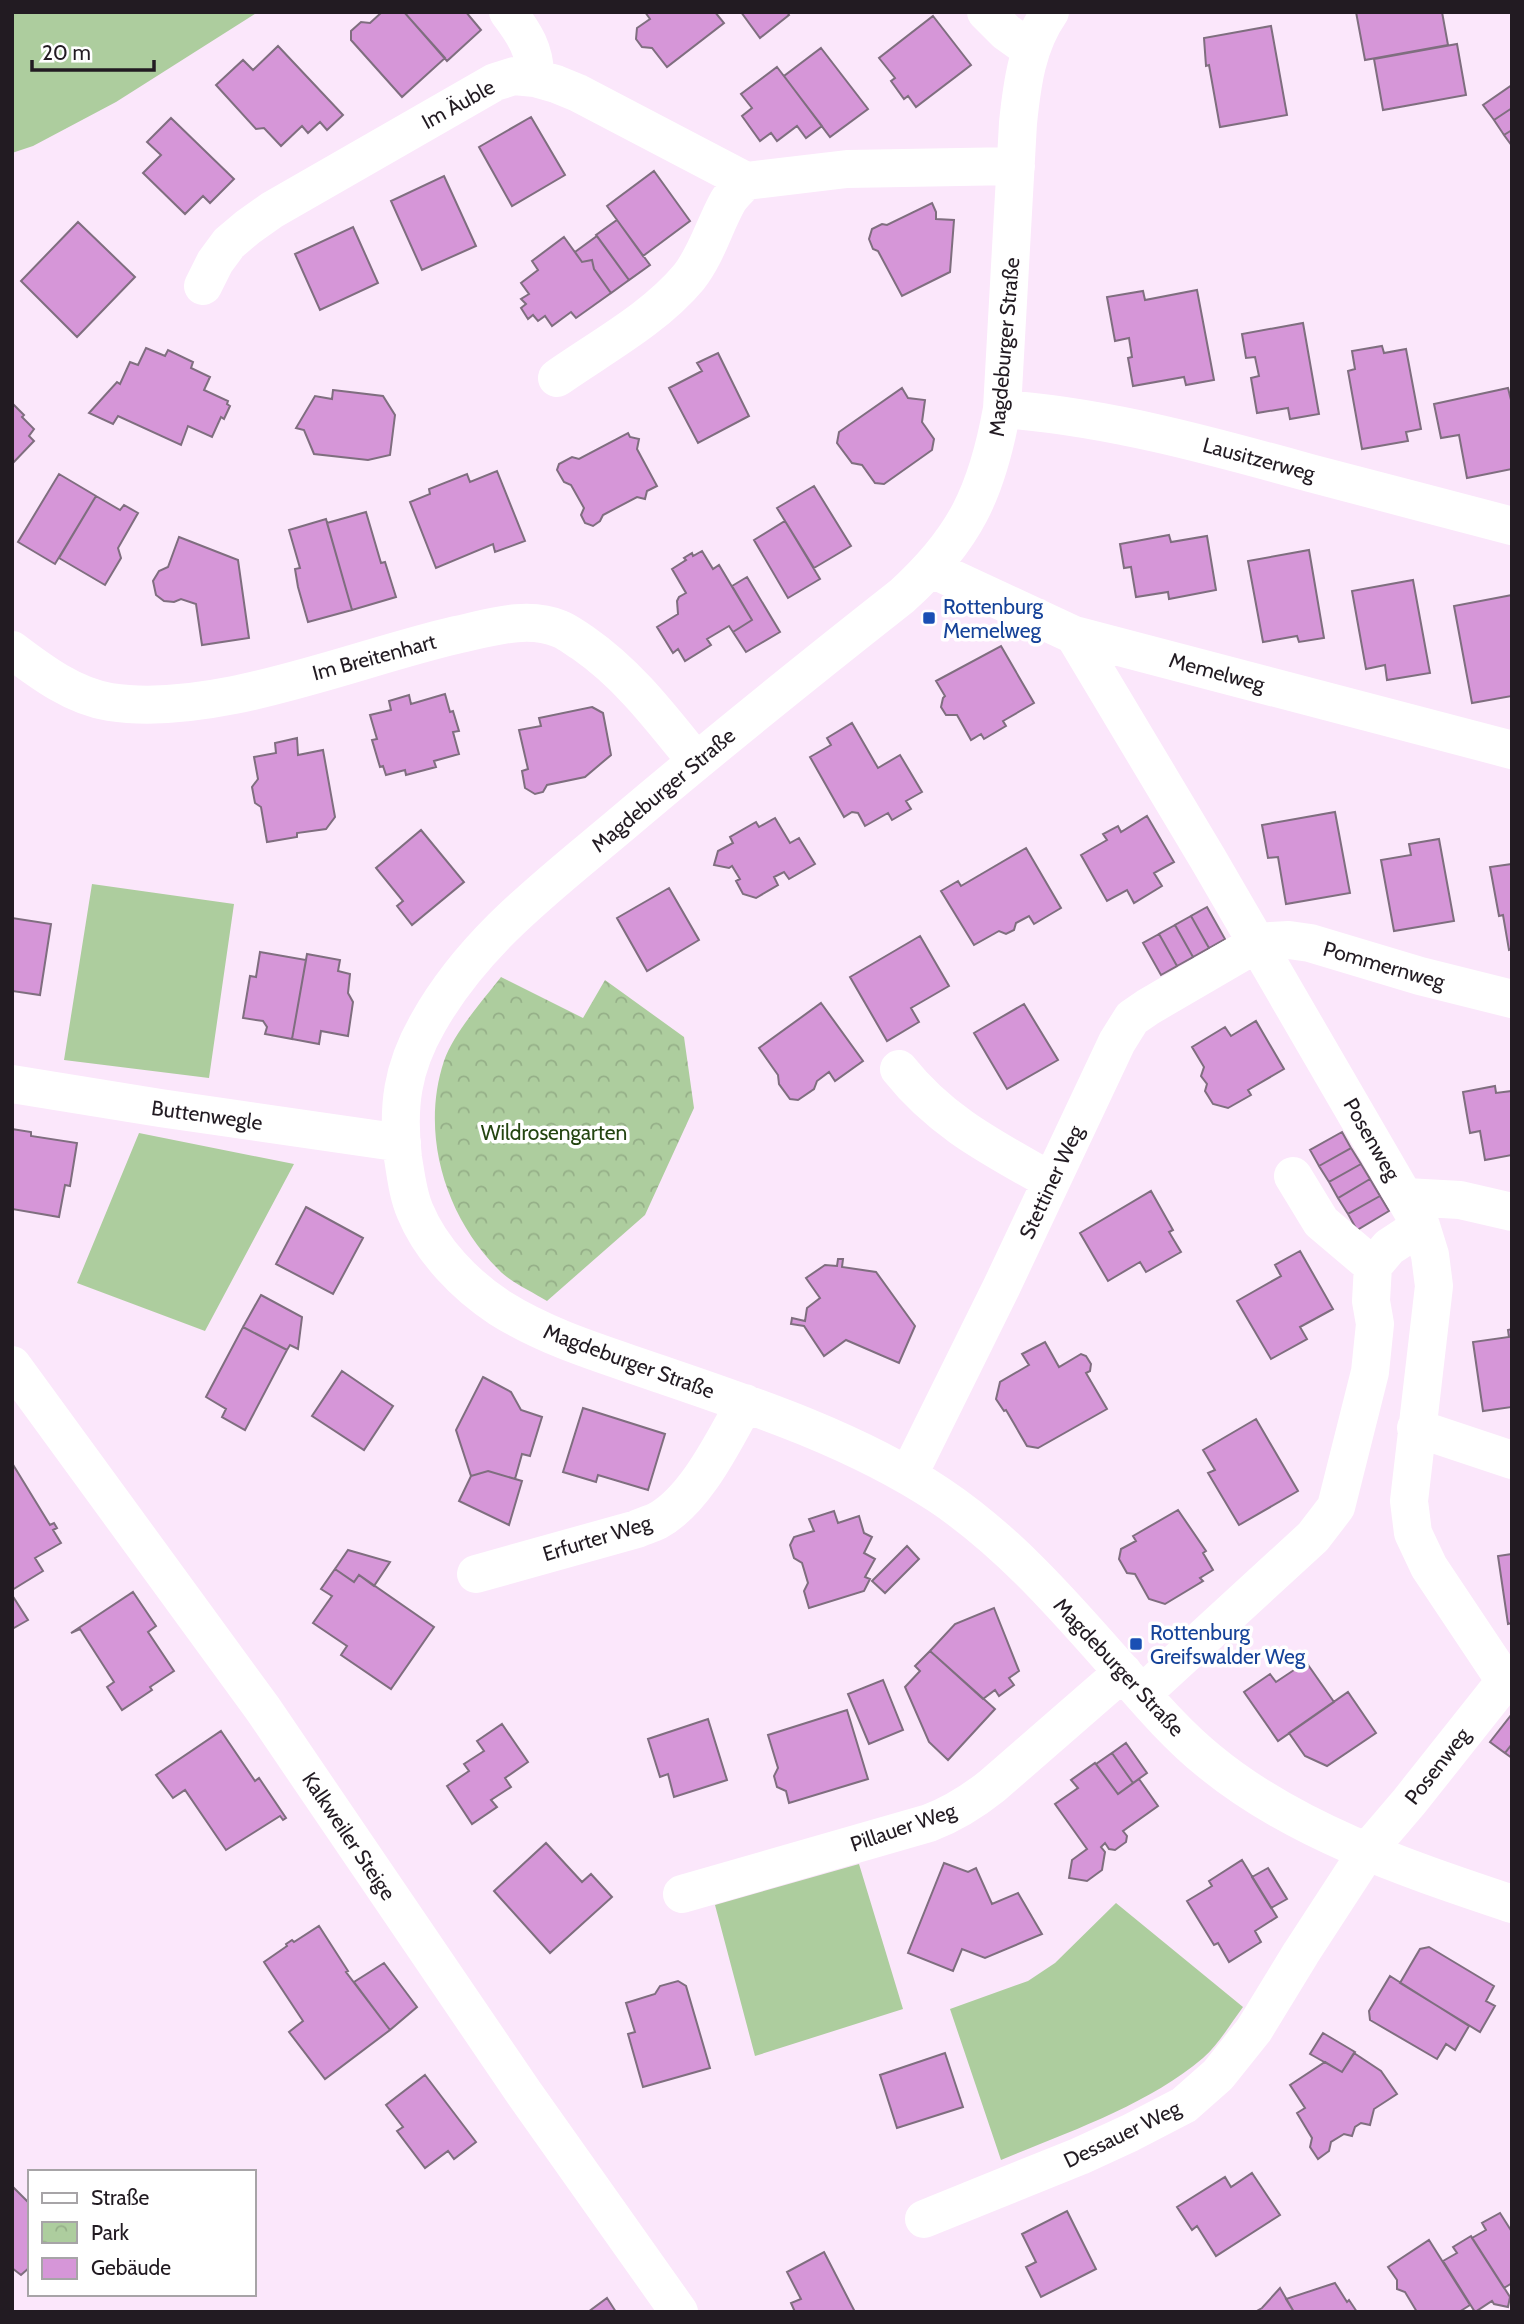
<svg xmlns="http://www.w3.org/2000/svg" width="1524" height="2324" font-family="Cabin,sans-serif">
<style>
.grass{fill:#adcd9e}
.park{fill:url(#park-crowns)}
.building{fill:#d696d8;stroke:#7f6e7f;stroke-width:2}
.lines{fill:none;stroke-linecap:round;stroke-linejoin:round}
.minor{stroke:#fff;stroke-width:38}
.transit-dot{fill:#1a4fb4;stroke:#fff;stroke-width:2.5}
.labels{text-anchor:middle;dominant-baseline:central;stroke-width:7;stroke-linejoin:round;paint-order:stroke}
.street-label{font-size:21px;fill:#221b22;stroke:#fff}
.transit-label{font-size:21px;fill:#164399;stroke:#fff;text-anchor:start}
.park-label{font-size:21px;fill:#244511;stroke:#fff}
</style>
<defs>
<pattern id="park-crowns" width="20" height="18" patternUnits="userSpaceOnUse" patternTransform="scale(1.75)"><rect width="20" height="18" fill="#adcd9e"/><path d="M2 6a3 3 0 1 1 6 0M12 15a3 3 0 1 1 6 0" fill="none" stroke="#95af88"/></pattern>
</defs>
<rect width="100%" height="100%" fill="#fbe7fb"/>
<path class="grass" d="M12 12H258L116 102 33 146 12 153Z
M92 884 234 904 209 1078 64 1060Z
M139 1133 294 1164 205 1331 77 1283Z
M859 1864 903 2009 755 2056 715 1905Z
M1116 1903 1243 2007C1231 2023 1219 2044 1203 2058 1148 2105 1068 2132 1001 2160L950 2009 1028 1981 1055 1963Z"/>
<path class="park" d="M501 977 583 1018 605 980 684 1037 694 1108 645 1215 547 1301C531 1291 510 1282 498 1269 445 1216 420 1133 444 1061 453 1034 483 1000 501 977Z"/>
<path class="building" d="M382 12H404L445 58 402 97 351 40V31L361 22 370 23Z
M404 12H466L481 30 447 61Z
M645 12H715L724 23 667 67 652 48 642 47 636 39 637 28 650 19Z
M741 12H787L789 15 760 38Z
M1356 12H1442L1448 45 1365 60Z
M933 16 971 65 916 107 908 96 904 99 891 81 895 78 879 58Z
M1271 26 1287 115 1220 127 1209 65 1206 66 1204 38Z
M1457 44 1466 95 1383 110 1374 59Z
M278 46 343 115 327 130 320 122 308 133 302 126 281 146 264 128 256 129 216 85 243 60 253 70Z
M821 48 868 109 830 137 784 76Z
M777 67 822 126 806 138 797 126 777 141 771 133 760 141 742 116 752 108 741 94Z
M1512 85V108L1494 120 1483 105Z
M1512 108V130L1504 135 1494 120Z
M531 117 565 175 512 206 479 147Z
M171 118 234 179 210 203 203 196 185 214 143 173 161 155 147 142Z
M1512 130V146L1504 135Z
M654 171 690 221 643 256 607 206Z
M444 176 476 246 422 270 391 201Z
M932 203 936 212V219L954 220 950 272 902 296 878 251 873 249 869 239 872 229 882 224 887 225Z
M617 220 650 265 629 280 596 235Z
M78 222 135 277 77 337 21 281Z
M353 227 378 283 320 310 295 254Z
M597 236 629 280 611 293 594 269 592 260 582 262 575 252Z
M564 237 582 262 592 260 594 269 611 293 576 318 571 312 552 326 545 316 538 321 533 315 528 319 521 308 526 304 521 299 529 294 521 283 538 270 532 261Z
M1197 290 1214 380 1186 385 1184 377 1133 386 1128 358 1132 357 1129 338 1115 341 1107 297 1143 291 1145 300Z
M1303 323 1319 414 1290 419 1288 408 1257 413 1251 378 1259 376 1255 357 1246 358 1242 334Z
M1382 346 1384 353 1406 349 1421 429 1406 432 1408 441 1362 449 1348 371 1355 369 1352 351Z
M146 348 165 356 168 350 193 362 191 368 210 377 204 390 228 401 227 404 230 406 224 419 221 417 212 437 188 426 181 445 118 416 113 424 89 413 117 382 120 384 130 362 138 365Z
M718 353 749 416 698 443 669 388 702 371 697 363Z
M902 388 908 398 925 400 922 422 934 439 932 450 884 484 875 483 862 465 852 463 837 443 839 432Z
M1508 388 1512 404V469L1467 478 1459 435 1441 438 1434 404Z
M333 390 383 396 395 415 390 455 368 460 314 454 304 430 296 428 315 396 332 399Z
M12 403 24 415 22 417 34 429 29 436 34 441 12 464Z
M628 433 630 437 639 439 637 449 657 486 647 491 645 499 637 497 603 515 600 521 593 526 585 523 581 515 584 508 571 485 564 482 557 470 559 464 572 457 579 459Z
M497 471 525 541 495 552 493 544 436 568 410 502 430 494 429 489 467 474 470 482Z
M59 474 96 496 55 564 18 542Z
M814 486 851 546 814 568 777 508Z
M96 496 120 510 124 505 138 513 118 548 121 558 105 585 59 558Z
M366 512 381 563 385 562 396 597 352 610 327 523Z
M326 519 352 610 308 622 298 587 295 569 300 568 289 530Z
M785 521 820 579 788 598 754 540Z
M1169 535 1171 542 1207 536 1216 590 1169 599 1168 592 1136 597 1131 567 1124 568 1120 544Z
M179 537 238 560 249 638 202 645 196 604 181 599 174 602 164 601 156 595 153 581 159 571 168 567Z
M1309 550 1324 638 1299 642 1297 636 1263 642 1248 561Z
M702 551 713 569 719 565 752 620 733 632 729 626 707 639 711 645 685 661 678 649 673 653 657 627 678 614 677 601 679 597 686 593 672 569 686 560 684 558 692 553 693 556Z
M747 577 780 632 746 652 733 632 752 620 732 586Z
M1413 580 1430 673 1387 680 1385 665 1366 669 1352 591Z
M1512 595V696L1472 703 1454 606Z
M1001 646 1034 703 1003 721 1006 726 984 739 981 734 971 740 957 715H946L941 707 943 698 945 696 936 681Z
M445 694 450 712 453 711 459 731 453 732 459 754 434 761 436 767 406 775 405 770 386 775 383 766 380 767 372 740 377 739 370 715 391 710 389 701 409 695 411 704Z
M592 707 603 713 611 755 585 777 547 785 543 792 535 794 525 788 522 771 528 769 519 730 541 726 539 718Z
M852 723 878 768 900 755 922 792 906 801 911 809 892 820 888 813 865 826 858 813 852 812 844 817 810 757 831 745 827 738Z
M297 738 298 755 323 750 335 817 326 829 297 833V837L267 842 261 807 255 803 252 787 258 779 254 757 276 753 275 743Z
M1335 812 1350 893 1286 904 1278 857 1268 858 1262 825Z
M1147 816 1174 862 1154 873 1162 886 1134 903 1127 890 1107 901 1081 855 1107 840 1103 834 1118 826 1121 832Z
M775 818 790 843 799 838 815 864 789 879 784 872 774 877 778 885 756 898 743 894 736 881 740 879 732 866 729 868 714 865 718 851 733 843 730 837 756 822 759 827Z
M421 830 464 882 412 925 397 906 403 901 376 868Z
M1439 839 1454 921 1394 931 1381 860 1411 855 1409 844Z
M1026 848 1061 908 1034 924 1029 916 1016 923 1014 930 1006 934 999 931 974 945 941 891 958 881 961 886Z
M1512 864V949L1509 950 1503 915 1499 916 1490 867Z
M669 888 699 940 647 971 617 918Z
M1207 907 1225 939 1209 948 1191 916Z
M1191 916 1209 948 1193 957 1175 925Z
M12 918 51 924 40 995 12 991Z
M1175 925 1193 957 1177 966 1159 934Z
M1159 934 1177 966 1161 975 1143 943Z
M920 936 949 986 911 1008 919 1022 887 1041 850 977Z
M260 952 306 960 292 1039 265 1034 267 1027 263 1021 243 1018 250 976 256 977Z
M307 954 340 960 338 971 350 974 348 993 353 1002 348 1036 321 1031 319 1044 292 1039Z
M821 1003 863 1061 835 1081 829 1072 817 1081 814 1089 798 1100 790 1099 779 1084 778 1075 759 1048Z
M1024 1004 1058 1060 1007 1089 974 1033Z
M1256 1021 1284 1069 1248 1090 1251 1095 1228 1108 1213 1104 1205 1091 1207 1084 1201 1076 1204 1067 1192 1047 1225 1027 1231 1036Z
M1495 1086 1496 1093 1512 1091V1155L1485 1160 1480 1131 1470 1133 1463 1092Z
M12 1129 31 1132V1136L77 1143 70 1186 65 1185 59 1217 12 1209Z
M1342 1132 1351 1148 1319 1166 1310 1150Z
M1351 1148 1361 1164 1329 1182 1319 1166Z
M1361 1164 1370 1179 1338 1198 1329 1182Z
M1370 1179 1380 1196 1348 1214 1338 1198Z
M1151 1191 1173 1230 1169 1232 1181 1252 1146 1272 1140 1262 1108 1281 1080 1233Z
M1380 1196 1389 1211 1357 1230 1348 1214Z
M306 1207 363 1238 333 1294 276 1264Z
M1300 1251 1333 1309 1300 1327 1307 1339 1271 1359 1237 1301 1281 1276 1275 1265Z
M838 1259H843L842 1267 876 1272 915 1326 899 1363 846 1340 824 1356 804 1326 791 1324 792 1318 805 1321 807 1308 820 1298 806 1278 825 1265 837 1266Z
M261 1295 302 1317 298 1349 290 1345 287 1350 243 1327Z
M243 1327 287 1350 245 1430 222 1417 226 1409 206 1397Z
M1512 1329V1407L1483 1411 1473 1342 1509 1337 1508 1330Z
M1045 1342 1059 1367 1081 1354 1086 1356 1091 1364 1090 1371 1086 1373 1107 1409 1038 1448 1027 1446 1006 1410 1004 1411 996 1399 1000 1382 1029 1365 1022 1354Z
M342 1371 393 1406 364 1450 312 1416Z
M483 1377 511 1392 521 1410 542 1417 530 1456 522 1454 515 1479 488 1471 471 1476 456 1430Z
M583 1408 665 1434 648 1490 598 1475 596 1482 563 1472Z
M1256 1419 1298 1491 1239 1525 1208 1473 1215 1470 1203 1450Z
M12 1463 50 1525 54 1523 57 1528 53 1530 61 1543 35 1558 43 1571 12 1590Z
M488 1471 522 1481 509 1525 459 1501 471 1476Z
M1178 1510 1206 1551 1203 1553 1213 1570 1200 1578 1203 1581 1165 1604 1149 1599 1135 1574 1127 1573 1119 1559 1121 1549 1136 1541 1133 1536Z
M834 1511 838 1523 859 1516 864 1533 872 1537 864 1553 875 1559 865 1577 870 1579 864 1591 809 1608 804 1591 808 1583 802 1563 794 1558 790 1545 794 1537 814 1531 809 1519Z
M907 1546 919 1559 885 1593 872 1581Z
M348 1550 390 1562 374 1586 359 1575 354 1582 335 1569Z
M1512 1554V1623L1508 1624 1498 1556Z
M335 1569 354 1582 359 1575 434 1627 391 1689 341 1655 347 1646 313 1623 332 1596 321 1589Z
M133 1592 156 1626 148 1632 174 1671 150 1687 152 1690 122 1710 107 1687 114 1682 80 1629 71 1633Z
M12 1595 28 1620 12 1629Z
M994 1608 1019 1671 1009 1678 1014 1685 999 1696 995 1690 983 1699 930 1651 955 1624Z
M930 1651 995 1709 948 1760 929 1742 905 1687 920 1671 915 1666Z
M1306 1662 1334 1702 1278 1741 1244 1692 1270 1674 1276 1682Z
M883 1680 903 1730 869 1744 848 1694Z
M1348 1692 1376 1733 1327 1766 1305 1756 1289 1733Z
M847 1710 868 1779 789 1803 786 1791 777 1787 774 1776 778 1768 768 1735Z
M1512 1714V1744L1505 1753 1490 1742Z
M708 1719 727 1780 674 1797 668 1774 660 1777 648 1739Z
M502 1724 528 1762 505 1778 511 1787 491 1800 497 1807 472 1824 447 1786 469 1771 464 1764 484 1751 477 1741Z
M221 1731 255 1781 259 1778 286 1818 283 1820 280 1816 226 1850 185 1790 173 1798 156 1775Z
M1126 1743 1147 1773 1133 1783 1112 1753Z
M1512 1744V1758L1505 1753Z
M1112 1753 1133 1783 1118 1794 1096 1764Z
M1095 1763 1118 1794 1139 1779 1158 1806 1123 1831 1127 1836 1126 1842 1115 1850 1109 1849 1105 1843 1101 1847 1105 1852 1102 1870 1087 1881 1069 1878 1072 1860 1087 1849 1055 1804 1078 1788 1071 1780Z
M546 1843 582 1882 591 1874 612 1897 550 1953 494 1891Z
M1242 1860 1277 1917 1255 1931 1261 1942 1229 1962 1218 1943 1214 1945 1187 1901 1212 1886 1209 1881Z
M944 1863 968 1872 976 1868 992 1904 1018 1893 1042 1934 985 1958 962 1949 953 1971 908 1953Z
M1268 1868 1287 1899 1271 1908 1252 1877Z
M319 1926 348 1971 346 1972 390 2030 325 2079 289 2032 303 2021 264 1962 287 1946 286 1944 292 1940 294 1942Z
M1429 1947 1494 1986 1486 2001 1495 2006 1480 2032 1400 1983 1420 1949Z
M384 1963 417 2007 390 2030 354 1982Z
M1390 1976 1469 2026 1455 2050 1446 2044 1437 2059 1370 2020 1369 2011Z
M678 1981 686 1986 710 2068 643 2087 628 2034 635 2032 626 2003 655 1994 660 1986Z
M1323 2033 1355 2052 1342 2072 1310 2054Z
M945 2053 963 2107 897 2128 880 2075Z
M1354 2053 1381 2071 1397 2094 1374 2109 1370 2125 1361 2123 1355 2127 1352 2136 1344 2134 1331 2142 1329 2151 1318 2159 1310 2147 1312 2138 1297 2113 1305 2108 1290 2085 1325 2062 1342 2072Z
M425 2075 476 2142 454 2159 448 2151 425 2168 397 2131 403 2127 386 2105Z
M1252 2173 1280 2215 1216 2256 1197 2226 1192 2230 1177 2207 1225 2177 1231 2187Z
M12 2186 30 2204V2267L21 2275 12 2268Z
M1067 2211 1096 2269 1041 2297 1026 2267 1036 2262 1022 2234Z
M1500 2213 1512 2232V2283L1504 2288 1472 2238 1486 2230 1482 2223Z
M1471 2236 1510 2297 1508 2307 1494 2304 1492 2301 1475 2312 1443 2261 1457 2253 1453 2247Z
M1429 2240 1470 2305 1459 2312H1417L1405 2292 1397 2289V2280L1388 2267Z
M824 2252 855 2312H795L791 2303 801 2299 787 2272Z
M1335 2283 1347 2302 1349 2300 1357 2312H1294L1286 2299Z
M1280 2288 1294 2312H1255L1262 2308Z
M607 2298 616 2312H588Z"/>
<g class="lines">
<path class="minor" d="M508 12C524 33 536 51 535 78
M986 12 1006 32 1031 50
M1050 12C1027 45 1022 84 1018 123L1002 409C987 492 965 539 902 596 808 670 715 745 624 822 552 883 475 939 428 1023 402 1068 397 1107 403 1158 406 1176 408 1195 415 1211 431 1250 465 1285 500 1308 549 1339 606 1355 660 1374 754 1406 856 1440 939 1495 1005 1539 1059 1600 1111 1659 1142 1694 1173 1732 1209 1761 1295 1832 1408 1869 1512 1904
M203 286 215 262 229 243 248 227 272 210 495 82 514 76 535 78 556 84 578 93 746 181 847 169 1016 166
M557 378C601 347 654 319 689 277 707 254 714 226 728 201 733 193 740 187 746 181
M1002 409C1108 417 1209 445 1310 473 1377 491 1445 508 1512 526
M932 569 1074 635 1512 750
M12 650C41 672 73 696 110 702 215 718 352 659 456 635 489 628 527 615 560 629 568 632 576 639 583 643 629 675 661 718 696 761
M899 1069C942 1123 993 1148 1051 1181
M12 1084 160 1108 402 1143
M1293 1176 1321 1222 1373 1266
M1406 1197 1460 1200 1512 1212
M12 1365 263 1709 524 2093 679 2312
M1416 1428 1512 1460
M908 1476 1001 1288 1117 1042 1132 1018 1148 1007 1256 944 1271 941 1289 940 1310 943 1420 976 1512 999
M476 1574 637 1529C643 1526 651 1524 657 1521 696 1500 724 1440 745 1403
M1142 1694 1313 1537 1336 1507 1370 1372 1375 1324 1371 1301 1373 1266 1389 1247 1421 1226
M682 1894 929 1823C953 1814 972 1802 992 1786L1123 1672
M924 2219 1080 2156 1130 2133 1184 2105 1218 2075 1254 2030 1301 1953 1368 1850 1409 1802 1505 1681 1429 1567 1413 1533 1409 1501 1434 1286 1430 1255 1421 1226 1208 859 1074 635"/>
</g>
<g class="transit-dot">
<rect x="922" y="611" width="14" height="14" rx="3.5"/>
<rect x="1129" y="1637" width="14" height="14" rx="3.5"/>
</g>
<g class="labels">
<g class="street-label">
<text transform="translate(458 104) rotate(-29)">Im Äuble</text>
<text transform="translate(1004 347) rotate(-85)">Magdeburger Straße</text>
<text transform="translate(1259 459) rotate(15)">Lausitzerweg</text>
<text transform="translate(374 657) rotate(-15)">Im Breitenhart</text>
<text transform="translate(1217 672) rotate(15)">Memelweg</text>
<text transform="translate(663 790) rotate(-40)">Magdeburger Straße</text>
<text transform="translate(1384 965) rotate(16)">Pommernweg</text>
<text transform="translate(207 1115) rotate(8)">Buttenwegle</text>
<text transform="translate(1372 1139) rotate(60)">Posenweg</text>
<text transform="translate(1051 1182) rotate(-65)">Stettiner Weg</text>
<text transform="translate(629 1361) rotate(20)">Magdeburger Straße</text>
<text transform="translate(597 1538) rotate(-17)">Erfurter Weg</text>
<text transform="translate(1119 1667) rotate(47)">Magdeburger Straße</text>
<text transform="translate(1437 1766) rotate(-52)">Posenweg</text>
<text transform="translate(903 1827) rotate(-19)">Pillauer Weg</text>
<text transform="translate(349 1836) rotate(56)">Kalkweiler Steige</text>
<text transform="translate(1122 2134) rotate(-26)">Dessauer Weg</text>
</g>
<g class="transit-label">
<text x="943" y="606">Rottenburg<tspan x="943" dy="24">Memelweg</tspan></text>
<text x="1150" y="1632">Rottenburg<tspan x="1150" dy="24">Greifswalder Weg</tspan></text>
</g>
<g class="park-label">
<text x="554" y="1132">Wildrosengarten</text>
</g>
</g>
<rect width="1524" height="2324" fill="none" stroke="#221b22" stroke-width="28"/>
<rect x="28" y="2170" width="228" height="126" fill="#ffffff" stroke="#a7a4a7" stroke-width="2"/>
<rect x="42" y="2193" width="35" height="10" fill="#ffffff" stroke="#a7a4a7" stroke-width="2"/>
<text x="91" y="2205" font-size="21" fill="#221b22">Straße</text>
<rect x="42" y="2222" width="35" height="21" fill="url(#park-crowns)" stroke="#a7a4a7" stroke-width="2"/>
<text x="91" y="2240" font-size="21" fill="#221b22">Park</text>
<rect x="42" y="2258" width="35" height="21" fill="#d696d8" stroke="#a7a4a7" stroke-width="2"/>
<text x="91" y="2275" font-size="21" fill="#221b22">Gebäude</text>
<path d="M32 60v10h122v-10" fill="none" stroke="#221b22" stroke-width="3.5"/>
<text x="42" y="60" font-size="21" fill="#221b22" stroke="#ffffff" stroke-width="5" paint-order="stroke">20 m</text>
</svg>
